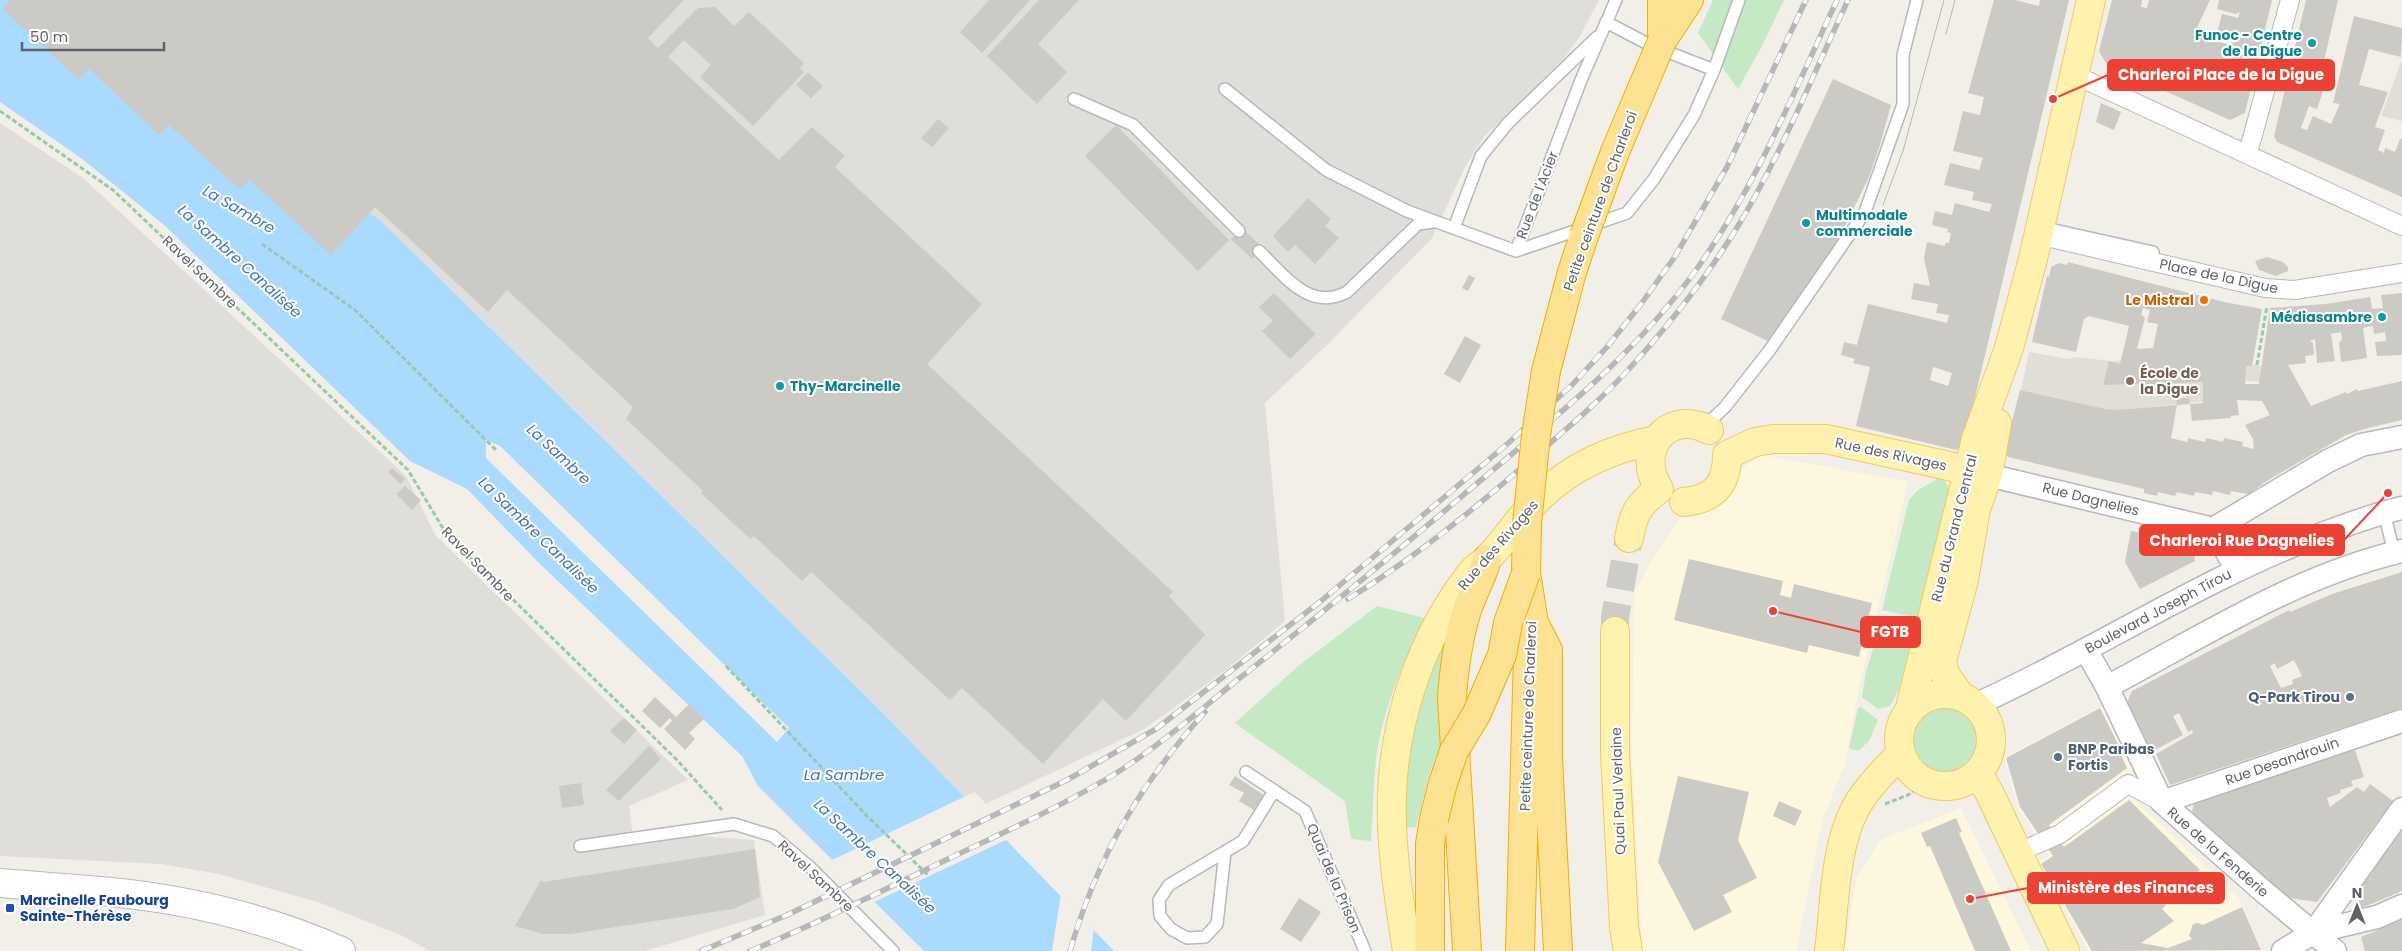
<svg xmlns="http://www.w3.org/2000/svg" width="2402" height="951" font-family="Poppins,sans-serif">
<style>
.commercial{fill:#fef7e0}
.industrial{fill:#e0deda}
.education{fill:#e1ded6}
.green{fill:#c5e8c5}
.water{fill:#aadaff;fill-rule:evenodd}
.pier{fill:#f1efe8}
.building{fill:#cccac5;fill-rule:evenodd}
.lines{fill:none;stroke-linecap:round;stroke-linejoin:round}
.primary-tunnel{stroke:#ccccc8;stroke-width:28;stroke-dasharray:28 14;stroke-linecap:butt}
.service-casing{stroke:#b5b8bc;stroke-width:14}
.pedestrian-casing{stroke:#b5b8bc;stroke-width:20}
.minor-casing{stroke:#b5b8bc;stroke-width:25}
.secondary-casing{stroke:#b6babf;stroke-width:30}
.primary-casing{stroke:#f2c960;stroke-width:30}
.motorway-casing{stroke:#f9ab00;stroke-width:30}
.path{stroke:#9cc7a9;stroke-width:3;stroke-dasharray:5 2.5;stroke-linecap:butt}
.service{stroke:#fff;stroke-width:11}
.pedestrian{stroke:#fff;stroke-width:18}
.minor{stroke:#fff;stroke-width:22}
.secondary{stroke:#fff;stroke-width:28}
.primary{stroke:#fff2af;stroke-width:28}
.motorway{stroke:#fde293;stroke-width:28}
.tram{stroke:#b6b7b8;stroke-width:1}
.rail-casing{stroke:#b6b7b8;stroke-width:5.5}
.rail{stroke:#fff;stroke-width:4;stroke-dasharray:11;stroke-linecap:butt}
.motorway-bridge-casing{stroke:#f9ab00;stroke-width:30;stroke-linecap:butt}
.motorway-bridge{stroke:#fde293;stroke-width:28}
.culture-dot{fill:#0f9aa8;stroke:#fff;stroke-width:2}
.food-dot{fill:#e8710a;stroke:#fff;stroke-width:2}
.education-dot{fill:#8d6e63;stroke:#fff;stroke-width:2}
.service-dot{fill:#5c6f8a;stroke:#fff;stroke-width:2}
.transit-dot{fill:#1a4fb4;stroke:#fff;stroke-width:2}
.labels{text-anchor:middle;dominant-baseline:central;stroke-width:4;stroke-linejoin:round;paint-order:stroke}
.culture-label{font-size:14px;font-weight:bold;fill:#0d838f;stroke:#fff;text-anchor:end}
.street-label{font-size:14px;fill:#5f6368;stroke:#fff}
.food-label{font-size:14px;font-weight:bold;fill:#c56008;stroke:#fff;text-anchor:end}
.education-label{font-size:14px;font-weight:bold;fill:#785e54;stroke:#fff;text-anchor:start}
.service-label{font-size:14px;font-weight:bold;fill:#4e5e75;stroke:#fff;text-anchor:end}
.transit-label{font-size:14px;font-weight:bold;fill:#164399;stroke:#fff;text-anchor:start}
.water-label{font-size:15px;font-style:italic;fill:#4174aa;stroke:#fff}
.leader{fill:none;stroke:#ea4335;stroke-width:2}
.callout-dot{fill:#ea4335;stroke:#fff;stroke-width:2}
.callout{fill:#ea4335;stroke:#ea4335;stroke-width:2}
.callout-label{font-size:15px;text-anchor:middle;font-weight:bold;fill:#fff}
</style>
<rect width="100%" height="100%" fill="#f1efe8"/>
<path class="commercial" d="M1763 455 1908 482 1858 692 1845 764 1823 818 1796 951H1642L1632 761 1634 593 1656 553 1682 516 1715 508 1746 465Z
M2102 706 2132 768 2129 795 2239 898 2262 951H2089L2039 863 2049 855 2018 807 2004 757Z
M1961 808 2031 951H1844L1857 877 1880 840Z"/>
<path class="industrial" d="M72 0H1599L1580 36 1565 57 1483 138 1465 167 1432 238 1328 344 1265 403 1285 621 1231 666 1146 728 986 804 975 792 964 797 874 704 381 221Z
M0 123 83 178 406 476 436 536 688 780 629 806 634 846 698 836 754 840 765 915 645 951H430L403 936 318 902 219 874 161 864 0 856Z"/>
<path class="education" d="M2402 59V121L2381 116Z
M2029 352 2068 359 2075 357 2111 361 2206 358 2262 366 2261 382 2239 380 2206 401 2115 411 2021 390Z"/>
<path class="green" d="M1713 0H1784L1762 46 1738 89 1698 33Z
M1939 478 1945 481 1950 490 1918 618 1882 610 1909 500 1918 490Z
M1377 606 1425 618C1403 662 1382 711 1376 760 1373 787 1373 814 1371 841L1351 839 1345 801 1235 723 1297 667Z
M1909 627 1916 629 1904 680 1890 706 1878 709 1862 697 1866 672 1875 642Z
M1448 631 1440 671V709L1443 741 1431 768 1416 827 1402 828 1410 719Z
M1913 738a34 34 0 1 1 68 0a34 34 0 1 1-68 0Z
M1861 707 1878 720 1869 741 1858 751 1849 748 1858 708Z"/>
<path class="water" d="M0 0H72L381 221 874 704 1114 951H924L758 786 742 756 540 564 467 489 410 461 164 225 81 158 0 102ZM486 440 500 446 789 728 777 742 486 458Z"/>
<path class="pier" d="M966 796 1008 839 872 903 830 861Z
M1061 894 1094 928 1091 951H1052Z"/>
<path class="building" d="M11 0H684L648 38 658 48 698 8 715 7 734 26 749 12 804 63 800 68 804 72 753 126 700 77 711 65 684 40 668 57 779 160 812 127 845 156 835 167 982 304 927 364 1173 592 1169 596 1205 635 1126 721 1103 699 1043 764 962 688 950 700 811 572 802 581 754 536 750 539 701 493 703 491 626 419 633 407 507 290 488 312 375 207 331 255 249 179 240 190 169 125 159 135 89 69 79 80 3 9Z
M989 0H1030L982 53 960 32Z
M1039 0H1079L1038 44 1067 72 1037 104 987 56Z
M1994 0H2015L2039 6 2040 0H2069L1968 427 1963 446 1956 450 1856 426 1870 367 1853 363 1855 359 1841 355 1844 342 1857 345 1868 304 1947 323 1949 315 1936 313 1938 304 1911 299 1914 283 1930 286 1924 258 1927 242 1945 246V243H1949L1951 233 1947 232 1948 229 1932 225 1935 211 1952 215 1955 203 1989 212 1992 204 1972 200 1974 192 1944 185 1950 163 1979 170 1983 158 1953 151 1963 111 1980 115 1984 97 1968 93ZM1933 367 1952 373 1948 386 1930 380Z
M2112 0H2142L2141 7 2147 8 2149 0H2210L2195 32 2198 37 2232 45 2233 41 2216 37 2222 14 2238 18 2240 12 2236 14 2217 9 2219 0H2272L2245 113 2230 120 2107 65 2099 51Z
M2306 0H2338L2318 87 2324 88 2317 109 2309 106 2301 128 2307 130 2313 116 2331 124 2340 104 2333 103 2354 16 2402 28 2401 57 2369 49 2359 85 2388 92 2375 127 2385 130 2378 150 2384 153 2385 148 2395 152 2400 139H2402V197L2277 142 2274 136Z
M808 72 823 86 811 98 796 85Z
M1833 79 1891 105 1880 145 1869 177 1838 241 1784 321 1734 390 1768 341 1721 319Z
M2101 103 2121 112 2114 130 2096 122Z
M938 119 949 128 932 147 921 138Z
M1116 125 1229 240 1198 271 1085 156Z
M1308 198 1331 219 1325 226 1339 238 1315 264 1295 245 1288 252 1273 236Z
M1242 228 1263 248 1252 259 1231 239Z
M2267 257 2283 262 2288 267V271L2276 276 2259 270 2255 261Z
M2068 262 2224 302 2262 309 2252 366H2246L2245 384H2259L2270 308 2326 304 2370 297 2372 309 2383 308 2381 295 2402 293V355L2377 356 2375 342 2386 341 2385 332 2374 334 2373 326 2363 328 2367 358 2341 362 2339 343 2342 339 2341 332 2331 334 2335 361 2317 363 2315 339 2310 341 2313 343 2314 355 2305 356 2306 363 2288 365 2311 406 2346 392 2347 394 2357 389 2358 391 2402 381V420L2364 429 2346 435 2270 479 2248 494 2231 491 2230 495 2213 491 2212 495 2195 492 2194 496 2177 492 2175 496 2158 492 2157 496 2144 493V489L2008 457 2004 452 2020 390 2106 409 2118 410 2177 405 2171 438 2187 442 2188 438 2205 442 2206 438 2223 442 2224 438 2243 442 2242 446 2254 449 2253 439 2245 425 2270 415 2262 401 2237 400 2239 415 2231 416V418L2192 421 2190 404 2203 403V382L2173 383 2167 387 2144 388 2137 384 2103 385 2109 361 2120 364 2129 326 2089 316 2084 319 2076 352 2032 342 2047 276 2049 277 2051 267 2059 263 2067 265ZM2143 308 2150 310 2147 322 2158 324 2153 348 2137 349 2145 318 2141 314Z
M1469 275 1475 278 1468 291 1462 288Z
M1274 293 1316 334 1290 359 1262 331 1273 321 1259 307Z
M1465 336 1481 345 1460 383 1444 374Z
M2189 398 2190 404 2177 405 2176 399Z
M392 468 405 479 400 484 388 472Z
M405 486 421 500 412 510 396 494Z
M2131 531 2193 544 2195 561 2140 589 2125 562Z
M1689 559 1783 581 1780 595 1791 598 1794 584 1872 603 1859 657 1809 645 1807 653 1674 620Z
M2402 572V708L2170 785 2156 754 2193 733 2192 730 2188 732 2179 713 2173 716 2183 735 2151 752 2128 705V700L2132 691 2289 610 2290 612 2332 594ZM2294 660 2302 676 2292 680 2293 684 2281 688 2270 666 2275 663 2277 669Z
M655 697 676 717 689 704 704 719 689 733 695 739 685 750 664 729 672 721 670 718 660 728 642 711Z
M2100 708 2123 754 2121 755 2127 768 2049 825 2064 847 2129 800 2200 870 2162 909 2174 921 2141 943 2168 948 2192 939 2189 936 2193 924 2198 923 2203 925 2242 907 2261 950 2092 951 2041 864 2053 856 2020 807 2006 758Z
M624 718 637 730 624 744 610 731Z
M649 746 661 759 619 801 606 790Z
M2355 750 2364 777 2351 781 2353 786 2340 790 2341 793 2327 798 2330 807 2357 787 2364 792 2370 784 2393 801 2317 902 2289 898 2191 817 2194 802Z
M1235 776 1264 795 1254 810 1239 801 1244 793 1229 785Z
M1678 776 1749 792 1738 840 1757 878 1723 895 1732 912 1694 931 1658 862Z
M581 783 584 805 562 808 559 786Z
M1779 801 1802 811 1795 826 1773 816Z
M1956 818 1962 832 1959 833 2011 951H1975L1930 846 1927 847 1921 833Z
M2402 829V891L2357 910 2355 894Z
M755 849 760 897 733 909 570 934H543L515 926 541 880 543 882Z
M1299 898 1321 912 1301 942 1280 929Z
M2402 920V951H2365L2361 937Z"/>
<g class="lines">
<path class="primary-tunnel" d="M1615 631V617L1629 538"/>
<defs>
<path id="service" d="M1606 22 1650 45 1714 70
M1225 89 1326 170 1407 211 1516 251
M1074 99 1133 125 1239 231
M2041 227 2153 252
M1454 228 1481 156 1508 123 1597 37
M1259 251C1284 275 1309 312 1347 292L1418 224 1433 222
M1516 251 1627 213 1654 179 1694 115 1714 70 1739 0
M1516 251 1581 80 1616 0
M1700 422 1710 421 1725 407 1769 351 1865 212 1903 104V55L1917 0
M2384 512 2394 553
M1246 772 1305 811 1365 951
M580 846 734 824 773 836 810 867 893 951
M1225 852 1217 924 1205 937 1187 938 1171 929 1160 916 1159 900 1169 885 1243 841 1274 791"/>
<path id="pedestrian" d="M2075 75 2402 226
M2248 153 2290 0
M2038 235 2265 288 2295 290 2402 273
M2017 853 2060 834 2128 784 2162 802"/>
<path id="minor" d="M1988 475 2213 529
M2213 529 2328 461 2361 445 2402 437
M2213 529 2237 569
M2086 650 2107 687 2162 802 2264 892 2335 951
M2107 687C2203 636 2296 576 2402 551
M1975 705C2093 652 2201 579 2322 534 2349 524 2375 514 2402 508
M2162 802 2402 721
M2314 932 2402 809
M2283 951 2314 932 2377 917 2402 906"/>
<path id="secondary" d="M0 883C57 888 114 890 170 900 229 910 287 927 341 951"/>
<path id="primary" d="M1684 502C1714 499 1727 485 1727 455L1755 442 1773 439H1826L1985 474
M1629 538C1634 512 1638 505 1659 489 1634 450 1668 408 1709 430
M1615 631V752L1624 927 1628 951
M1899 740a46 46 0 1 1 92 0a46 46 0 1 1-92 0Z
M1961 697 1945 674 1942 661 1964 580 1976 509 1988 475 1997 423
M1909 712 1976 439 2009 348 2033 259 2091 0
M1978 773 1989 792 2065 951
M1407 951C1399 899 1390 846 1392 793 1395 715 1423 635 1471 573 1475 567 1483 564 1488 558 1493 553 1498 547 1503 541 1515 526 1527 509 1542 495 1573 466 1614 448 1656 440
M1829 951C1835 904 1834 839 1861 799 1872 782 1887 768 1901 753"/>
<path id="motorway" d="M1662 0V41
M1662 41 1689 0
M1546 371 1572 272 1584 236
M1534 623 1548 650V759L1558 951
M1430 951V844L1434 819
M1467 951 1452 698C1454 668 1458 639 1467 610 1473 592 1482 578 1487 559
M1520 951 1528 652 1534 623 1526 573 1527 523"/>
</defs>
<use href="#service" class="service-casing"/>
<use href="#pedestrian" class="pedestrian-casing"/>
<use href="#minor" class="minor-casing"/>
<use href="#secondary" class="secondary-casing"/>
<use href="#primary" class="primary-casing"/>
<use href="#motorway" class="motorway-casing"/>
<path class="path" d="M0 111 113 190 408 470 447 535 677 760 722 810
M262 244 355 310 497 451
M2257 365 2267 306
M726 666 867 816 929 876
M1885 804 1908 795 1927 782"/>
<use href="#service" class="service"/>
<use href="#pedestrian" class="pedestrian"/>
<use href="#minor" class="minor"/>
<use href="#secondary" class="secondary"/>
<use href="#primary" class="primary"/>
<use href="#motorway" class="motorway"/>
<path class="tram" d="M1946 34 1955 0
M1883 205 1903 151 1944 0"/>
<defs>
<path id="rail" d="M1348 599C1410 561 1466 516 1520 469 1557 437 1596 405 1629 369 1669 325 1707 277 1738 226 1781 155 1813 75 1848 0
M701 951 787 915 1067 780 1156 729 1321 601 1505 446 1572 385 1607 347 1641 304 1674 258 1727 167 1806 0
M750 951C817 924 881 891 946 860 1004 832 1063 806 1118 772 1160 745 1198 712 1236 681 1312 621 1387 560 1461 497 1543 427 1632 359 1696 270 1755 188 1794 92 1837 0
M1070 951C1098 855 1139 786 1205 712"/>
</defs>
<use href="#rail" class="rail-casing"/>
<use href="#rail" class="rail"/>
<defs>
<path id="motorway-bridge" d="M1584 236 1615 152 1662 41
M1527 523 1536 435 1546 371
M1434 819 1443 783 1454 751 1476 715 1502 655 1508 623 1526 573"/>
</defs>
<use href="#motorway-bridge" class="motorway-bridge-casing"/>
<use href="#motorway-bridge" class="motorway-bridge"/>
</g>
<g class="culture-dot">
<circle cx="2312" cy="43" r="5"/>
<circle cx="1806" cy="223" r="5"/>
<circle cx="2382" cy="317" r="5"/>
<circle cx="780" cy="386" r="5"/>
</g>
<circle class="food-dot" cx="2204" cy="300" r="5"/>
<circle class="education-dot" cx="2130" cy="381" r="5"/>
<g class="service-dot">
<circle cx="2350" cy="697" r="5"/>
<circle cx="2058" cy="757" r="5"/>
</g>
<rect class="transit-dot" x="5" y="903" width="10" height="10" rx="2.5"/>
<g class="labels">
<g class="culture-label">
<text x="2302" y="35">Funoc - Centre<tspan x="2302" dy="16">de la Digue</tspan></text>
<text x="1816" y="215" text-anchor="start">Multimodale<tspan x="1816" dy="16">commerciale</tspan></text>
<text x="2372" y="317">Médiasambre</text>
<text x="790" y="386" text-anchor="start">Thy-Marcinelle</text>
</g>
<g class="street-label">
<text transform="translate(1537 195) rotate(-69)">Rue de l'Acier</text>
<text transform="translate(1600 201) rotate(-70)">Petite ceinture de Charleroi</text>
<text transform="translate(200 272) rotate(44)">Ravel Sambre</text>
<text transform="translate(2219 276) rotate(12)">Place de la Digue</text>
<text transform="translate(1891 454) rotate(12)">Rue des Rivages</text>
<text transform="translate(2091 499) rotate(14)">Rue Dagnelies</text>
<text transform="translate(1954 528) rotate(-76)">Rue du Grand Central</text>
<text transform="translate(1498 545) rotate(-49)">Rue des Rivages</text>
<text transform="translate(478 564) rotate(46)">Ravel Sambre</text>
<text transform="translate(2158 611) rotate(-28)">Boulevard Joseph Tirou</text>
<text transform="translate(1528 716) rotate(-88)">Petite ceinture de Charleroi</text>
<text transform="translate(2282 761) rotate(-19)">Rue Desandrouin</text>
<text transform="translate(1618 791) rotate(-92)">Quai Paul Verlaine</text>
<text transform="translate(2218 852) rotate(41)">Rue de la Fenderie</text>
<text transform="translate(816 876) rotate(43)">Ravel Sambre</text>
<text transform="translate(1334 878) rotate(67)">Quai de la Prison</text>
</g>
<g class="food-label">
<text x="2194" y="300">Le Mistral</text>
</g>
<g class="education-label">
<text x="2140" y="373">École de<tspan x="2140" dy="16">la Digue</tspan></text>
</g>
<g class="service-label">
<text x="2340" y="697">Q-Park Tirou</text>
<text x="2068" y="749" text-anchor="start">BNP Paribas<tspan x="2068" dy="16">Fortis</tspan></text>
</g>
<g class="transit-label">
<text x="20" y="900">Marcinelle Faubourg<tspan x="20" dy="16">Sainte-Thérèse</tspan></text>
</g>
<g class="water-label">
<text transform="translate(239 209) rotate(30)">La Sambre</text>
<text transform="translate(240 261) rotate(42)">La Sambre Canalisée</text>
<text transform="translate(559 454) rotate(43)">La Sambre</text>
<text transform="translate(539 535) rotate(44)">La Sambre Canalisée</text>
<text x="844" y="774">La Sambre</text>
<text transform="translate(875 856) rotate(43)">La Sambre Canalisée</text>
</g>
</g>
<path class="leader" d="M2053 99L2108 75M2388 493L2344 540M1773 611L1861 632M1970 899L2028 888"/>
<g class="callout-dot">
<circle cx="2053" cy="99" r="5"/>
<circle cx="2388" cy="493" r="5"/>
<circle cx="1773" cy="611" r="5"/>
<circle cx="1970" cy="899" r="5"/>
</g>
<g class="callout">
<rect x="2108" y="60" width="226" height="30" rx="5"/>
<rect x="2140" y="525" width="204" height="30" rx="5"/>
<rect x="1861" y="617" width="59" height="30" rx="5"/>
<rect x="2028" y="873" width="196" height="30" rx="5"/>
</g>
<g class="callout-label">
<text x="2221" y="80">Charleroi Place de la Digue</text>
<text x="2242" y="546">Charleroi Rue Dagnelies</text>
<text x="1890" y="637">FGTB</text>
<text x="2126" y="893">Ministère des Finances</text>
</g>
<g transform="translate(2357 906)" stroke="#ffffff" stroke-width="4" paint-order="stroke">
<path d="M0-4L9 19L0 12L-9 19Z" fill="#5f6368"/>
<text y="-8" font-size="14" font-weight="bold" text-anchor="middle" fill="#5f6368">N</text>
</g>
<path d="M22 42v8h142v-8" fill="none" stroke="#5f6368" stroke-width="2.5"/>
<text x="30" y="42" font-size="15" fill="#5f6368" stroke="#ffffff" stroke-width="4" paint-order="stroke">50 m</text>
</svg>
